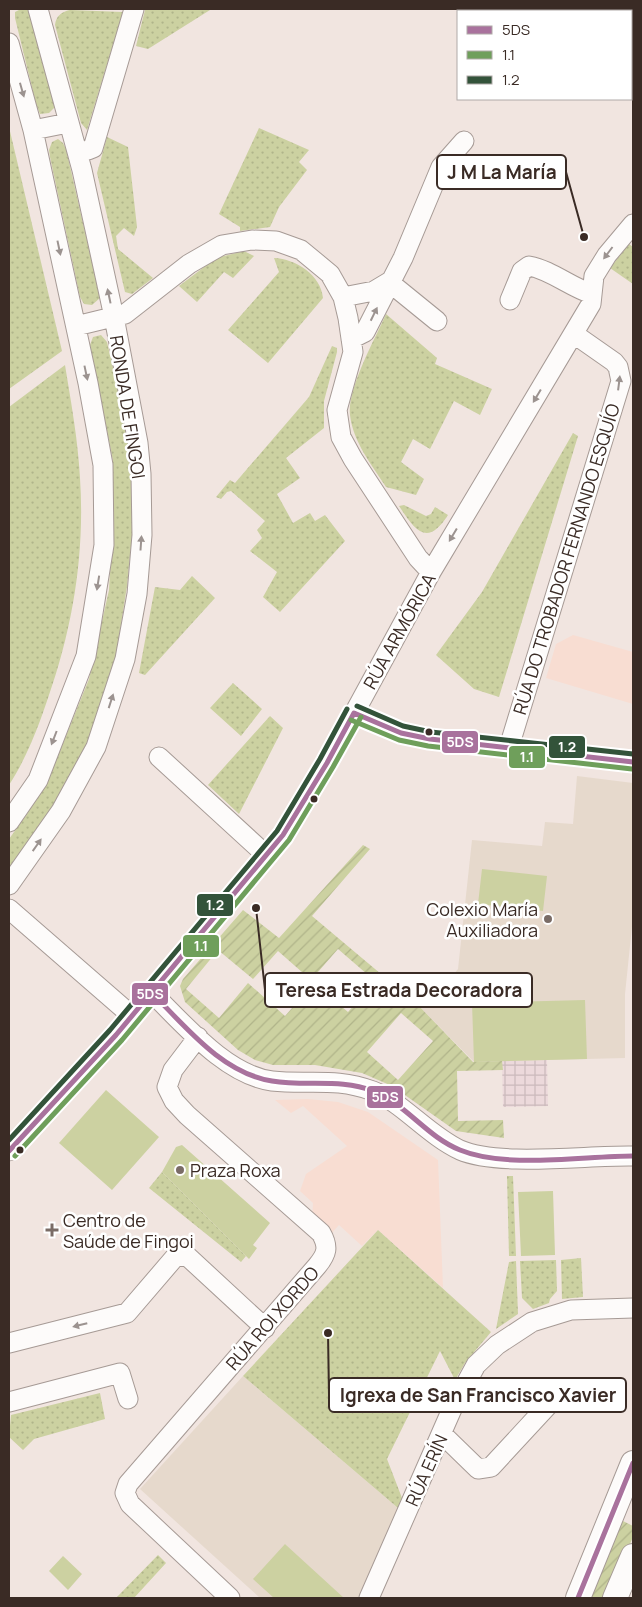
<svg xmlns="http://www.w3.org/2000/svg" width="642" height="1607" font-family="Manrope,sans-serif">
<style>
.built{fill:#f8ddd2}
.industrial{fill:url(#industrial-grid)}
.education{fill:#e6d9cc}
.grass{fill:url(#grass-dots)}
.park{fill:#ccd1a1}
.garden{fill:url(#garden-furrows);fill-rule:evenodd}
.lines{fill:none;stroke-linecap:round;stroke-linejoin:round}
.minor-casing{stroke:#a69a95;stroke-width:21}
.tertiary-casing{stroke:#a69a95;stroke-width:26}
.minor{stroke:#fdfbfa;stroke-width:19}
.tertiary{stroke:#fdfbfa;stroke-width:24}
.bus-1-casing{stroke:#fff;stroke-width:9}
.bus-2-casing{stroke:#fff;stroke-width:9}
.bus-3-casing{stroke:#fff;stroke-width:9}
.bus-1{stroke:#a9729d;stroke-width:5}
.bus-2{stroke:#6f9f5b;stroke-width:5}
.bus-3{stroke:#33533a;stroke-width:5}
.oneway{fill:#9c9390}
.bus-dot{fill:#3a2b25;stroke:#fff;stroke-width:2}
.poi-dot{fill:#7a6c66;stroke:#fff;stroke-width:2}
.labels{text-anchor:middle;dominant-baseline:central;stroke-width:5;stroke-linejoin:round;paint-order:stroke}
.street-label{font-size:18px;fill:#3a2b25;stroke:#fff}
.poi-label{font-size:18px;fill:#3a2b25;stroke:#fff;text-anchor:start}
.leader{fill:none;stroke:#3a2b25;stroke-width:2}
.callout-dot{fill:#3a2b25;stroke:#fff;stroke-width:2}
.callout{fill:#fff;stroke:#3a2b25;stroke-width:2}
.callout-label{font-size:19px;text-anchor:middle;font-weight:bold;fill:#3a2b25}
.line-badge{stroke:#fff;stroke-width:2}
.badge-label{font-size:14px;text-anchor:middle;font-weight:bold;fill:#fff}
</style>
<defs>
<pattern id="industrial-grid" width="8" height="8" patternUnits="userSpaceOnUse" patternTransform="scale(1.25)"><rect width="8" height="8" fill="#ecd9db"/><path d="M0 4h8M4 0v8" fill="none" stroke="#cbbabc"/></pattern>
<pattern id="grass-dots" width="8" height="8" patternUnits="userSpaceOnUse" patternTransform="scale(1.25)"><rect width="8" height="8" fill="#ccd1a1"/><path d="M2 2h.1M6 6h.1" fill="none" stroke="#b0b48a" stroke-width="1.8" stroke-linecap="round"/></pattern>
<pattern id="garden-furrows" width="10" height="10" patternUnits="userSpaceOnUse" patternTransform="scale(1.25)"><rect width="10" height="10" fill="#ccd1a1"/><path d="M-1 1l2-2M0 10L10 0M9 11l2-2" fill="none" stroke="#b0b48a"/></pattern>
</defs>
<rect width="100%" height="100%" fill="#f1e5e0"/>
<path class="built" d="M573 635 633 652V704L546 678 556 644Z
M308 1099 338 1102 368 1112 438 1160 443 1288 378 1230 362 1246 339 1225 329 1236 312 1220 313 1203 300 1191 306 1174 347 1146 303 1106 291 1113 275 1100Z"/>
<path class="industrial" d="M547 1060 548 1106 503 1107 502 1061Z"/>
<path class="education" d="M582 9H633V43L631 42V11H581Z
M577 776 633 783V917L625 994V1058L474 1062 419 1006 448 981 458 969 472 840 542 846 545 822 573 824Z
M243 1376 398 1508 359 1598H260L140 1489Z"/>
<path class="grass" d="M21 9H28L31 15 57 105 49 113 40 114 36 104 15 18V12Z
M70 10 123 12 87 130 81 123 55 25C56 16 61 12 70 10Z
M145 10H210L148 49 136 46Z
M9 127 62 351 9 389Z
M259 128 309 150 299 162 307 170 279 207 270 227 240 231V227L219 214Z
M107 137 128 147 137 227 134 236 124 228 116 236 118 249 153 278 132 294 125 292 97 173Z
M58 139 63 143 66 149 98 288 100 298 92 305 84 304 80 297 50 157 49 150 52 142Z
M629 244 633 247V284L610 268Z
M244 251 254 256 233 278 224 272 197 302 179 286 216 258Z
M274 258C296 259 321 275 323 298L268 363 228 330 279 272Z
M386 314 437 358 435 364 492 389 480 415 454 401 430 449 413 439 401 462 424 479 416 495 386 487C372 465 353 442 350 415 347 389 375 339 386 314Z
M101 335 107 342 121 401 131 460 134 515 127 586 115 663 87 745 49 812 9 873V839L27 814 55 763 89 679 109 590 113 520V461L90 345 93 337Z
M332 346 337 348V352L324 401V428L286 458 300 478 277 494 293 523 310 513 315 521 325 515 345 541 280 612 263 597 277 572 250 551 262 538 257 530 265 521 231 491 227 492 221 499 216 497 230 480 235 483 309 397Z
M65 365C71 402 78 440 80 478 85 553 73 627 48 698 38 728 26 759 9 785V407Z
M573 433 578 436 499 697 474 689 436 655 482 592Z
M404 505 426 516 431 514 435 507 448 515C427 548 415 530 399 506Z
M192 576 215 598 145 675 139 673 155 587 180 590Z
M233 683 262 709 241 736 210 708Z
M270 716 283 728 239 814 208 785Z
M162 1172 246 1256 241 1262 149 1188Z
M507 1176H513L516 1256H509Z
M378 1230 491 1332 465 1363 455 1380 440 1351 387 1459 402 1498 398 1508 243 1376Z
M581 1258 583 1297 562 1299 561 1260Z
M556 1260 557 1291 550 1299 549 1303 533 1309 522 1298 520 1261Z
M516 1261 518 1314 496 1329 509 1262Z
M100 1393 105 1419 34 1439 23 1450 9 1437 11 1415Z
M158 1555 166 1563 134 1598H116Z"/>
<path class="park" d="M482 869 547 876 543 911 478 904Z
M585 1000 587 1059 474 1062 472 1003Z
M106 1090 159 1137 112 1190 59 1143Z
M182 1145 270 1223 253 1245 257 1248 249 1259 162 1172 176 1147Z
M553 1191 555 1255 521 1256 518 1192Z
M285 1544 286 1545 344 1598H274L253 1579Z
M63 1556 82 1574 68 1590 49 1571Z"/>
<path class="garden" d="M363 845 370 849 312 916 419 1006 473 1062 502 1061 503 1070 457 1071 458 1121 503 1120 504 1138 456 1131 392 1086 362 1073 315 1065H273L255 1060 238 1050 185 1002 180 986 183 979 243 910 279 938ZM338 949 375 981 348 1012 314 983 285 1016 248 983 219 1018 186 989 218 950 253 979 278 951 311 980ZM401 1013 433 1041 398 1080 367 1052Z
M621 1520 633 1526V1537L606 1598H588Z"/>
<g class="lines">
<defs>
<path id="minor" d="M502 9 512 11
M9 43 33 130 88 383 103 465 104 545 86 656 38 780 9 822
M631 56 633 58
M33 130 68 123
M88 150 93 148 134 9
M389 282 437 321
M343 297 374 291 389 282
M510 300 522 271 529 266C551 270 570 287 592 294
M76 326 125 314 189 264 222 245 252 240 276 241 301 250 330 274 343 297 348 318 353 352 337 410 341 437 353 459 418 558 431 572
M351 339 365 332 403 258 441 167 464 141
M354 713 401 733 430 739 633 762
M509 747 621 381 618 367 614 362 574 334
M159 757 266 855
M9 885 61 811 96 747 125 659 137 594 142 535 141 474 138 443 114 317 82 170 38 9
M9 909 132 1016
M152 993C184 1024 226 1075 272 1081 309 1085 335 1077 373 1091 402 1102 428 1135 460 1150 500 1167 587 1155 633 1156
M198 1037 173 1070 167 1087 174 1101 187 1115 321 1233C329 1247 327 1254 317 1266L128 1484 125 1493 130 1504 230 1598
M9 1151 116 1035 283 835 327 763 431 572 591 304 594 276 607 255 633 224
M9 1343 127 1313 175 1257 186 1255 265 1328
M9 1402 120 1373 128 1399
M442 1434 478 1469 491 1467 564 1388
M369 1598 452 1409 476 1365 497 1345 532 1322 571 1310 633 1308"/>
<path id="tertiary" d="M578 1598 633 1463
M615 1598 633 1556"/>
</defs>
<use href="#minor" class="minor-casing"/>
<use href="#tertiary" class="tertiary-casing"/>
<use href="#minor" class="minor"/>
<use href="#tertiary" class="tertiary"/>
<defs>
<path id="bus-1" d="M152 993C186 1027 222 1073 272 1081 306 1087 340 1078 373 1091 406 1104 427 1137 460 1150 506 1169 583 1156 633 1156
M9 1151 116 1035 283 835 327 763 354 713 401 733 430 739 633 762
M578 1598 633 1463"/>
<path id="bus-2" d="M351 720 399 740 428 746 632 769
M15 1156 122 1040 289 840 333 767 361 717"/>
<path id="bus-3" d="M357 706 403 726 431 732 633 754
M9 1140 110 1030 277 831 320 759 347 709"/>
</defs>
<use href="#bus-1" class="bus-1-casing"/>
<use href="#bus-2" class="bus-2-casing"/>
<use href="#bus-3" class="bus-3-casing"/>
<use href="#bus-1" class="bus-1"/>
<use href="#bus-2" class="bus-2"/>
<use href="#bus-3" class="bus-3"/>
</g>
<defs><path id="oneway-solid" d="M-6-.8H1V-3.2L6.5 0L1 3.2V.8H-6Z" transform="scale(1.25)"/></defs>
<g class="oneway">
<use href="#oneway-solid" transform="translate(22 90) rotate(74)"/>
<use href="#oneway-solid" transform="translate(59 248) rotate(78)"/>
<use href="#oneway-solid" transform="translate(608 253) rotate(127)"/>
<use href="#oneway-solid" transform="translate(109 296) rotate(-102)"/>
<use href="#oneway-solid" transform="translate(374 314) rotate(-64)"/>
<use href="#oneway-solid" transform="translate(86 373) rotate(78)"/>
<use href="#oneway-solid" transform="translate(619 383) rotate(-83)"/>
<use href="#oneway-solid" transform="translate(537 396) rotate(121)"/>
<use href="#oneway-solid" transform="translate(453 535) rotate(121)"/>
<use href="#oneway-solid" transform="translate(141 543) rotate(-86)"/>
<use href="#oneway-solid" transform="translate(98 583) rotate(99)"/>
<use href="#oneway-solid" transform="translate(111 701) rotate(-72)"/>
<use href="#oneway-solid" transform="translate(54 738) rotate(111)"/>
<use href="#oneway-solid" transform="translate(37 845) rotate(-55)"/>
<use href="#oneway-solid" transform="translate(80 1325) rotate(166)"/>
</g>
<g class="bus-dot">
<circle cx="429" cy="732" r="4.5"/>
<circle cx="314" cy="799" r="4.5"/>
<circle cx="20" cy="1150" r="4.5"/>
</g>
<g class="poi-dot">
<circle cx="548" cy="919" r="5"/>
<circle cx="180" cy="1170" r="5"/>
<path d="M49.5 1222.5h5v5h5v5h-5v5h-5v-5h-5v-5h5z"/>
</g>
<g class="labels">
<g class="street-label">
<text transform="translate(128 407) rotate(81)">RONDA DE FINGOI</text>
<text transform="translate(566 559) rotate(-73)">RÚA DO TROBADOR FERNANDO ESQUÍO</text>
<text transform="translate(399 631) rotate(-61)">RÚA ARMÓRICA</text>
<text transform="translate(272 1318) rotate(-49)">RÚA ROI XORDO</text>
<text transform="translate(426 1470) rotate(-66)">RÚA ERÍN</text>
</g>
<g class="poi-label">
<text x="538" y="909" text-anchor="end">Colexio María<tspan x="538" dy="21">Auxiliadora</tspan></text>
<text x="190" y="1170">Praza Roxa</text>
<text x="63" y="1220">Centro de<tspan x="63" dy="21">Saúde de Fingoi</tspan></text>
</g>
</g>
<path class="leader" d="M584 237L566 172M256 908L265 990M328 1333L329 1395"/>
<g class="callout-dot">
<circle cx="584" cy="237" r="5"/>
<circle cx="256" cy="908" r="5"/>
<circle cx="328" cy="1333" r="5"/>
</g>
<g class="callout">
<rect x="437" y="155" width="129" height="34" rx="5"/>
<rect x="265" y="973" width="267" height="34" rx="5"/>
<rect x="329" y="1378" width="297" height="34" rx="5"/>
</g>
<g class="callout-label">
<text x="502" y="179">J M La María</text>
<text x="399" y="997">Teresa Estrada Decoradora</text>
<text x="478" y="1402">Igrexa de San Francisco Xavier</text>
</g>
<g class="line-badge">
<rect x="441" y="730" width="38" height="24" rx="5" fill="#a9729d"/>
<rect x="548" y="735" width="38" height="24" rx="5" fill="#33533a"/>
<rect x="508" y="745" width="38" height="24" rx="5" fill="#6f9f5b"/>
<rect x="196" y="893" width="38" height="24" rx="5" fill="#33533a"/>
<rect x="182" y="934" width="38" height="24" rx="5" fill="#6f9f5b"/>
<rect x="131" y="982" width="38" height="24" rx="5" fill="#a9729d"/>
<rect x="366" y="1085" width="38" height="24" rx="5" fill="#a9729d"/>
</g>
<g class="badge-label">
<text x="460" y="747">5DS</text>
<text x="567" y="752">1.2</text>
<text x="527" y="762">1.1</text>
<text x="215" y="910">1.2</text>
<text x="201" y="951">1.1</text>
<text x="150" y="999">5DS</text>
<text x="385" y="1102">5DS</text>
</g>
<rect width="642" height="1607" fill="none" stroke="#3a2b25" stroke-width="20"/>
<rect x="457" y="10" width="175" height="90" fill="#ffffff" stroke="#b0aaa8"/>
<rect x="467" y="26" width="25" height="8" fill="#a9729d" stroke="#b0aaa8"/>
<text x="502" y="35" font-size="15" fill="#3a2b25">5DS</text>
<rect x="467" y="51" width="25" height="8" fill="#6f9f5b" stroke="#b0aaa8"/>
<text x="502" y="60" font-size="15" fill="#3a2b25">1.1</text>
<rect x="467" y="76" width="25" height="8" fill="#33533a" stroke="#b0aaa8"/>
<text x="502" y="85" font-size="15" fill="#3a2b25">1.2</text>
</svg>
